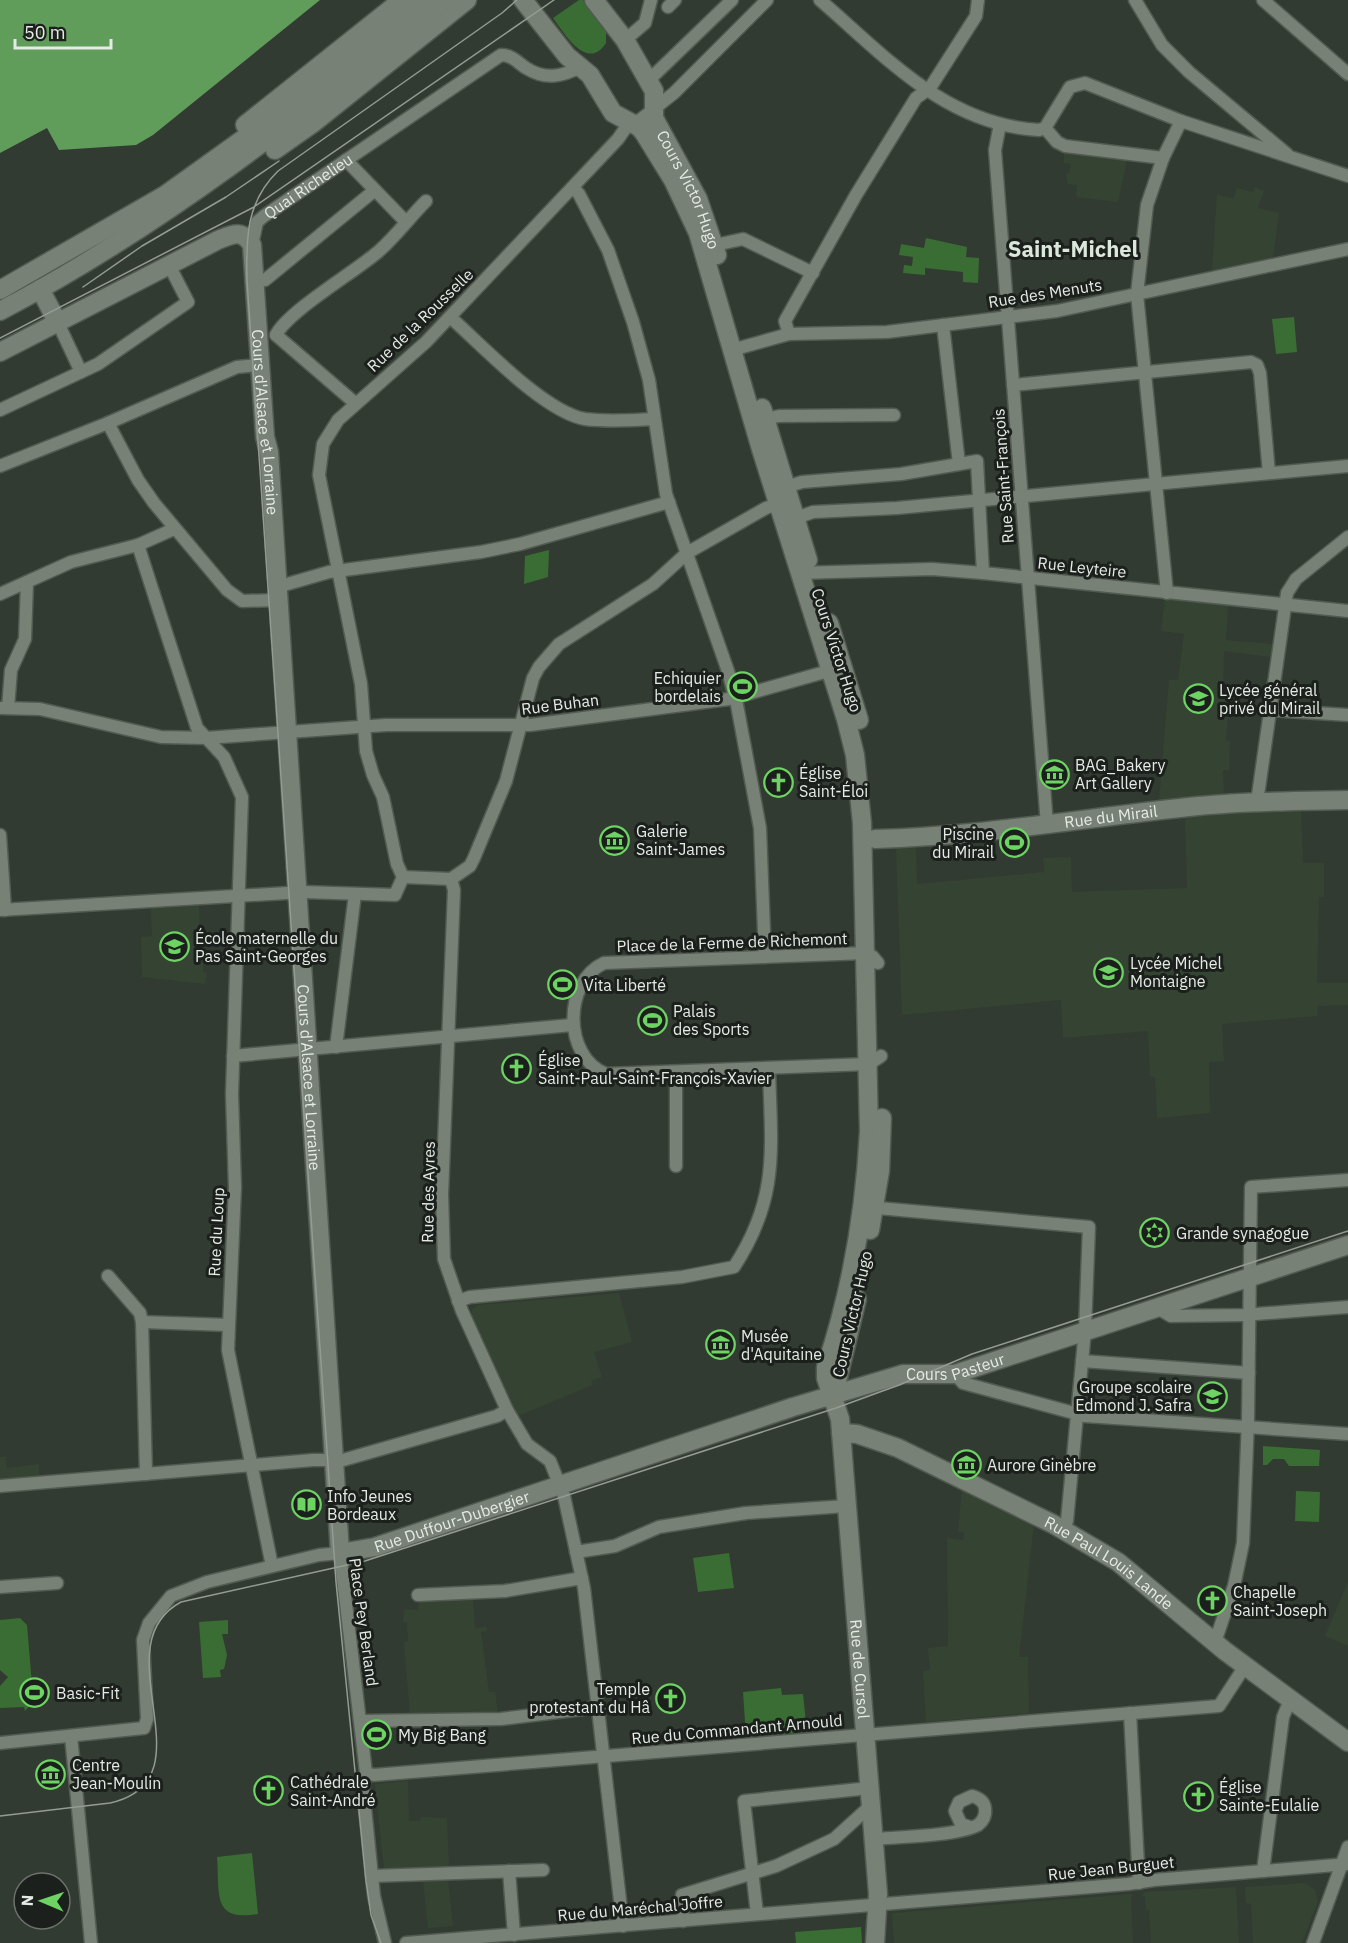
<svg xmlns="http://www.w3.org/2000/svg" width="1348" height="1943" font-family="'IBM Plex Sans',sans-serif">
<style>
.built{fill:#354333}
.green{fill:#3a6d34}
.water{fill:#609d5a}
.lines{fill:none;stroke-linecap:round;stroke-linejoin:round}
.street-casing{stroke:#525a51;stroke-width:15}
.secondary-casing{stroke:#525a51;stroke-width:21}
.street{stroke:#778175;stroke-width:12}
.secondary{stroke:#778175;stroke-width:18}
.tram{stroke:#949b93;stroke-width:1.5}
.labels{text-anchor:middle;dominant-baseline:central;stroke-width:6;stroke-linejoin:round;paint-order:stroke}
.street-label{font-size:16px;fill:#e4eae4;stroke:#1c201c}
.poi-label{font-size:16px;fill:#e4eae4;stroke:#1c201c;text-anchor:start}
.district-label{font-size:22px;font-weight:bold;fill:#dbe7da;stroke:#1c201c}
</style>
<rect width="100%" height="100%" fill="#323b31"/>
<path class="built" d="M1064 152 1127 160 1118 202 1076 197 1077 185 1068 184 1067 181 1066 174 1069 173 1071 164 1064 163Z
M1255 187 1264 191 1258 208 1279 213 1273 258 1212 270 1217 194 1233 199 1237 188 1253 192Z
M1165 598 1228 606 1226 640 1272 644 1270 657 1224 651 1223 696 1229 697 1226 741 1230 742 1229 770H1223L1224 795 1159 802 1169 680H1178L1184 634 1161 631Z
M1301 809 1303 863H1324V897H1319L1317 983H1348V1005L1317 1006 1318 1016 1222 1024 1224 1061 1209 1062 1210 1113 1157 1118 1155 1077 1150 1076 1148 1031 1063 1038 1061 1000 902 1015 896 848 916 847 917 884 1044 872 1043 858 1071 857 1072 892 1187 888 1185 817Z
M199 906 200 943 206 944 203 972 207 973 205 984 142 977 141 937 152 936 151 908Z
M619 1293 632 1342 594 1352 602 1377 591 1381 593 1385 518 1416 478 1334 471 1317 472 1309 478 1305Z
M0 1457H6L7 1468 39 1464V1475L0 1479Z
M962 1487 1034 1524 1019 1657H1028L1029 1713 926 1722 923 1671 930 1670 928 1648 948 1646 947 1538 963 1540 964 1532H958Z
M1348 1582V1646L1325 1636Z
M473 1598 475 1628 486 1627 487 1631 481 1632 489 1692H495L498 1714H410L404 1642 408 1641 407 1622H403L404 1609 418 1610 419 1600Z
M408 1781 409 1821H420L421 1817 447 1818 449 1868 384 1869 375 1784Z
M448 1879 453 1926 428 1928 423 1880Z
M1305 1883 1315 1890 1318 1901 1302 1943H1253L1251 1904 1246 1903 1245 1887Z
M1236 1887 1239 1943H1151L1149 1910H1146L1145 1896H1142L1145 1892Z
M1130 1894 1134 1896 1131 1897 1133 1943H894L892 1913Z"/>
<path class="green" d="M579 0H583L606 31V43C587 72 565 34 553 18Z
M926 238 967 247 966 257 979 258 978 283 963 282V272L925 268V275L903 273 904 265 912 266 913 257 899 255 901 244 924 248Z
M1294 317 1297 352 1276 354 1272 319Z
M549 550 548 577 524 584 525 556Z
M1263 1446 1320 1450 1319 1466H1289L1284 1459H1273L1267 1465H1263Z
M1296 1491 1320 1492 1319 1522 1295 1521Z
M729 1553 734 1588 698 1592 693 1558Z
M20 1618 27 1625 33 1697H37L25 1711 24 1707 0 1708V1686L8 1677 0 1670V1620Z
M228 1620V1634H222L227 1655 224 1669 220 1670 221 1677 203 1678 199 1622Z
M781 1688 782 1695 803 1694 807 1732 746 1737 743 1692Z
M252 1853 258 1914C211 1922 220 1893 217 1857Z
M861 1927 862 1943H796L795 1932Z"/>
<path class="water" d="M0 0H320L153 135 136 145 59 150 47 128 0 153Z"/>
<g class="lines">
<defs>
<g id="street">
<path d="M820 0C886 57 946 125 1039 130L1045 128 1070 87 1085 83 1181 121 1348 176"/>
<path d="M1135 0 1162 45 1189 72 1287 154"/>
<path d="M1263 0 1348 74"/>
<path d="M668 7 675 0"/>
<path d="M625 40 645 23 651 0"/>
<path d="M649 80 732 0"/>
<path d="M1000 124 995 150 1047 825"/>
<path d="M1045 128 1057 142 1065 146 1163 158"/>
<path d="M346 160 406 222"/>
<path d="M573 188 579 194 608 250 633 322 649 380 666 494 728 671 737 705 760 828 765 957"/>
<path id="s1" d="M252 245 257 222 264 216 501 55C512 55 517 62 526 68 545 80 562 77 580 67"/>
<path d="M715 245 743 239 813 273"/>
<path d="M255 281 265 280 375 190"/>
<path d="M450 317C482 345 544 412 585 419 608 422 632 420 654 419"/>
<path d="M58 323 81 372"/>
<path d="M943 325 959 464"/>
<path d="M789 334 785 321 856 195 916 98 930 88 976 16 978 0"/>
<path d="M276 335C288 311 355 272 379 251 396 236 410 217 426 201"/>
<path d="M276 335 355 403"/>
<path d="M732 350 789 334 887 332 1057 311 1348 249"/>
<path d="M1013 385 1251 362 1257 365 1260 373 1269 473"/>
<path d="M0 410 98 364 188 302 169 265"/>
<path d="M765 419 779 416 894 415"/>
<path d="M108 423 138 480 154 503 227 590 242 601 277 600"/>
<path d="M0 466 108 423 237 367 260 365"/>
<path d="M786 487 802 482 901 474 977 461 983 573"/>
<path d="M796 518 813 512 897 508 1348 466"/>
<path d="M138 545 197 728 224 757 242 797 232 1094 235 1187 228 1350 272 1566"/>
<path d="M800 573 932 569 983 573 1348 611"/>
<path d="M277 587 329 572 481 552 520 544 669 502"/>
<path d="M1167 593 1137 294 1147 205 1163 158 1181 121"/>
<path d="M0 594 71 562 138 545 174 529"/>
<path d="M0 708 40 709 161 737 206 738 386 725H530L729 699 832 670 835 665"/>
<path d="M8 708 11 670 25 639 27 582"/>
<path d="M1270 710 1348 715"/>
<path d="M1257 802 1287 593 1296 579 1348 537"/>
<path d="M0 835 5 910"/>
<path d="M403 877 397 864 383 797 373 775 366 751 361 684 319 475 323 444 338 420 426 342 618 139 629 123 640 120 674 93 767 0"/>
<path d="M451 879 454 890 442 1195 444 1259 462 1311 507 1410 527 1444 550 1461 564 1496 584 1588 623 1926"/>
<path d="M451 879 470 866 474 858 506 781 533 678 539 667 559 644 653 584 687 553 766 508 778 504"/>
<path d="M0 910 304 892 395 895 403 877 451 879"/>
<path d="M878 963 872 956 866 953 604 963C563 982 563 1057 606 1074L869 1064 881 1056"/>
<path d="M336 1047 355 894"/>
<path d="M233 1056 572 1025"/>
<path d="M676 1072V1166"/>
<path d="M867 1207 1089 1227 1085 1330 1067 1521 1063 1529"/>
<path d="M108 1276 140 1313 142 1322 146 1474"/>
<path d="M458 1301 470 1297 682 1277 734 1267C780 1197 771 1147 769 1068"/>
<path d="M1156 1307 1171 1316 1243 1315 1348 1307"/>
<path d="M142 1322 228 1325"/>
<path d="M1082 1361 1249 1373"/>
<path d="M955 1374 963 1383 1085 1416 1348 1434"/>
<path d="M0 1486 313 1460H343L497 1416 507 1410"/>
<path d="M576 1552 615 1546 659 1527 746 1513 846 1506"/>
<path d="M0 1587 57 1583"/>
<path d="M418 1595 505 1591 582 1578"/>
<path d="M1215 1642 1234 1586 1243 1543 1248 1420 1251 1187 1348 1180"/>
<path d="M1130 1713 1139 1883"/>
<path d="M360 1721 501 1719 599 1707"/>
<path d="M71 1736 91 1943"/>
<path d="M0 1743 144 1728 147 1719 143 1640 149 1623 171 1596 207 1582 319 1555 340 1553 366 1773 363 1788 374 1896 385 1943"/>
<path d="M366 1773 374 1775 1219 1706 1245 1666"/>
<path d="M874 1839C899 1837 957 1836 978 1825 983 1821 986 1815 985 1808 984 1801 979 1798 972 1796L959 1802 955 1811 961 1824 970 1827"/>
<path d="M509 1871 514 1935"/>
<path d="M1263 1871 1283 1717 1290 1700"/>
<path d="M372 1876 543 1870"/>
<path d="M757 1914 744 1801 870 1788"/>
<path d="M683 1921 682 1895 776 1866 834 1839 866 1810 871 1809"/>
<path d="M406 1943 1128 1884 1154 1880 1348 1864"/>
<path d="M1313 1943 1348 1847"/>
</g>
<g id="secondary">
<path id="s2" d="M523 0 567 56 590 75 613 113 639 127 644 133 673 180 698 233 761 449 846 719 855 755 862 823 869 1131C865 1209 851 1292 826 1367V1378L840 1419 878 1894 875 1943"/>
<path id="s3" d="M594 0 625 40 654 91V118L698 199 717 255"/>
<path d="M245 125 402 0"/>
<path d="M275 150 312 124 467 0"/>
<path d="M40 289 58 323"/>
<path d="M0 290 165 195 309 92 422 0"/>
<path d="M0 311C162 226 303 114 445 0"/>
<path id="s4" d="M0 352 218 240C233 234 242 229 252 245L265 437 269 452 340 1553 375 1547 793 1407 903 1374H955L1348 1245"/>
<path d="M762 408 808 560"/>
<path d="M829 623 859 720"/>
<path id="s5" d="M875 839C983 836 1090 817 1198 806 1248 801 1298 801 1348 800"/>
<path d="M870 1230 880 1171 882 1118"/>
<path d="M834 1394 857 1299"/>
<path id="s6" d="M841 1433 857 1434 898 1448 1053 1524 1118 1562 1225 1651 1348 1742"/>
</g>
</defs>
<use href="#street" class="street-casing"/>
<use href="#secondary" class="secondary-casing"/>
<use href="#street" class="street"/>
<use href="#secondary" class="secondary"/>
<path class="tram" d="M83 287 142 246 226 197 279 161
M0 338 254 207 554 0
M0 1816 110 1803C214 1780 99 1646 181 1602L365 1561 836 1408 899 1385 972 1354 1348 1231
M381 1943 371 1915 366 1881 336 1582 247 280C246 238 246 202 278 171L502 13 517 0"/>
</g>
<defs>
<symbol id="stadium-ring" viewBox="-11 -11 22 22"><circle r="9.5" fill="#1c201c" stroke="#6dd362" stroke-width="1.5"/><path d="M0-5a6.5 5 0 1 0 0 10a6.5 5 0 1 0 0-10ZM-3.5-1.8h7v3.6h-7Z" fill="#6dd362"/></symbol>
<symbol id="school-ring" viewBox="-11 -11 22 22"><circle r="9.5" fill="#1c201c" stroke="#6dd362" stroke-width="1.5"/><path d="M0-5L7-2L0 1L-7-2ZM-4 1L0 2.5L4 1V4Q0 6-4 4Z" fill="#6dd362"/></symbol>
<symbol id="museum-ring" viewBox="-11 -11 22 22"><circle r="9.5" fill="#1c201c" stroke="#6dd362" stroke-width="1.5"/><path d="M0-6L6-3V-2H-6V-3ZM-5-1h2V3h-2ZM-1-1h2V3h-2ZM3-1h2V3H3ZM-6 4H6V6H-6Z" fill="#6dd362"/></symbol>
<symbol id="church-ring" viewBox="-11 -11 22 22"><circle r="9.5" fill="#1c201c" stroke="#6dd362" stroke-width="1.5"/><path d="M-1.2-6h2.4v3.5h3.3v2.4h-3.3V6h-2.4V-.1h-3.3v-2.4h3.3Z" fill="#6dd362"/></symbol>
<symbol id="synagogue-ring" viewBox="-11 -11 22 22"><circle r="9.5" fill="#1c201c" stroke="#6dd362" stroke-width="1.5"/><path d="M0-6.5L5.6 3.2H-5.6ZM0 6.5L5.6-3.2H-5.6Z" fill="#6dd362"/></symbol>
<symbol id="library-ring" viewBox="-11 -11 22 22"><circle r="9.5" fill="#1c201c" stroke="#6dd362" stroke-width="1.5"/><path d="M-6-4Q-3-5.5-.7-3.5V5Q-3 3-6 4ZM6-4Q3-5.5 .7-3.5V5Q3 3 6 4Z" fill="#6dd362"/></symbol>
</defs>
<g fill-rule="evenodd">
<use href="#stadium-ring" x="726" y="670" width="33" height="33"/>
<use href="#school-ring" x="1182" y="682" width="33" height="33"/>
<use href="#museum-ring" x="1038" y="758" width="33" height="33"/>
<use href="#church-ring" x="762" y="766" width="33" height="33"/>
<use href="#museum-ring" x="598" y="824" width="33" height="33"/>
<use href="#stadium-ring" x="998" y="826" width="33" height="33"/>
<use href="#school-ring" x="158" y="930" width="33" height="33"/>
<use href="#school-ring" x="1092" y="956" width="33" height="33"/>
<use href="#stadium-ring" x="546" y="968" width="33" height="33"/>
<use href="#stadium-ring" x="636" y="1004" width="33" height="33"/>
<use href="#church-ring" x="500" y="1052" width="33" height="33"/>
<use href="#synagogue-ring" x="1138" y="1216" width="33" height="33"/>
<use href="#museum-ring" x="704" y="1328" width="33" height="33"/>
<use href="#school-ring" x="1196" y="1380" width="33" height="33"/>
<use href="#museum-ring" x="950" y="1448" width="33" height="33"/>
<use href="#library-ring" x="290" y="1488" width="33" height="33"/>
<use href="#church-ring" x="1196" y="1584" width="33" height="33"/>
<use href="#stadium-ring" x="18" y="1676" width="33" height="33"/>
<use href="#church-ring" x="654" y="1682" width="33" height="33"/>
<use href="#stadium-ring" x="360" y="1718" width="33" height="33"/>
<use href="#museum-ring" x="34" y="1758" width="33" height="33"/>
<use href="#church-ring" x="252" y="1774" width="33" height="33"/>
<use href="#church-ring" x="1182" y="1780" width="33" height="33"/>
</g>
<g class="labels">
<g class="street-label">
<text stroke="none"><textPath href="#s1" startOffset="86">Quai Richelieu</textPath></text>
<text stroke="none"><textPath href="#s3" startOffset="216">Cours Victor Hugo</textPath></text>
<text transform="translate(1045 293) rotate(-9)">Rue des Menuts</text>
<text transform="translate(420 320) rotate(-44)">Rue de la Rousselle</text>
<text stroke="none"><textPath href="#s4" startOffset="462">Cours d'Alsace et Lorraine</textPath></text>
<text transform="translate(1003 476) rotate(-94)">Rue Saint-François</text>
<text transform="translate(1082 567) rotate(6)">Rue Leyteire</text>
<text transform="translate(837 650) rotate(72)">Cours Victor Hugo</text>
<text transform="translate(560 704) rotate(-7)">Rue Buhan</text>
<text stroke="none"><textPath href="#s5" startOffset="237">Rue du Mirail</textPath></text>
<text transform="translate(732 942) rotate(-2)">Place de la Ferme de Richemont</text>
<text stroke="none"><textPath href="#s4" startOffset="1119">Cours d'Alsace et Lorraine</textPath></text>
<text transform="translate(428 1192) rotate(-89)">Rue des Ayres</text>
<text transform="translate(216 1232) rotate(-87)">Rue du Loup</text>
<text transform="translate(852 1314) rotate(-77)">Cours Victor Hugo</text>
<text stroke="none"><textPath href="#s4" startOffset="2240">Cours Pasteur</textPath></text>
<text stroke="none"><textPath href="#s4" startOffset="1712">Rue Duffour-Dubergier</textPath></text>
<text stroke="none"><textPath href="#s6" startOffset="300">Rue Paul Louis Lande</textPath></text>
<text transform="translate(364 1622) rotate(82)">Place Pey Berland</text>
<text stroke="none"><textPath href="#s2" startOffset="1764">Rue de Cursol</textPath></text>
<text transform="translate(737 1729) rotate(-5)">Rue du Commandant Arnould</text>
<text transform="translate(1111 1868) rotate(-6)">Rue Jean Burguet</text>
<text transform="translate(640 1908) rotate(-5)">Rue du Maréchal Joffre</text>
</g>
<g class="poi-label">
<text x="721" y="678" text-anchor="end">Echiquier<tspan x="721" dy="18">bordelais</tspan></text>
<text x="1219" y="690">Lycée général<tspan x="1219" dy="18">privé du Mirail</tspan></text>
<text x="1075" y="765">BAG_Bakery<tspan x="1075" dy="18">Art Gallery</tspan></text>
<text x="799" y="773">Église<tspan x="799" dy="18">Saint-Éloi</tspan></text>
<text x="636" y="831">Galerie<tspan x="636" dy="18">Saint-James</tspan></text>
<text x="994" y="834" text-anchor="end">Piscine<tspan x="994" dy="18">du Mirail</tspan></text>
<text x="195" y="938">École maternelle du<tspan x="195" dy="18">Pas Saint-Georges</tspan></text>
<text x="1130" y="963">Lycée Michel<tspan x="1130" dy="18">Montaigne</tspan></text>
<text x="584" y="985">Vita Liberté</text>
<text x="673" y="1011">Palais<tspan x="673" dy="18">des Sports</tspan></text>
<text x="538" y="1060">Église<tspan x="538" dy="18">Saint-Paul-Saint-François-Xavier</tspan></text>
<text x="1176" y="1233">Grande synagogue</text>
<text x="741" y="1336">Musée<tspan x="741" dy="18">d'Aquitaine</tspan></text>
<text x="1192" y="1387" text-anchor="end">Groupe scolaire<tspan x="1192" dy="18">Edmond J. Safra</tspan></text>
<text x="987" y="1465">Aurore Ginèbre</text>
<text x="327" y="1496">Info Jeunes<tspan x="327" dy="18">Bordeaux</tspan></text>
<text x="1233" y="1592">Chapelle<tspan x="1233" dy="18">Saint-Joseph</tspan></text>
<text x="650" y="1689" text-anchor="end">Temple<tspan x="650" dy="18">protestant du Hâ</tspan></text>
<text x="56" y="1693">Basic-Fit</text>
<text x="398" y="1735">My Big Bang</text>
<text x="72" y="1765">Centre<tspan x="72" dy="18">Jean-Moulin</tspan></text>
<text x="290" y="1782">Cathédrale<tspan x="290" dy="18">Saint-André</tspan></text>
<text x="1219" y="1787">Église<tspan x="1219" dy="18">Sainte-Eulalie</tspan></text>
</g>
<g class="district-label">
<text x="1073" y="248">Saint-Michel</text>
</g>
</g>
<g transform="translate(42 1901) rotate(272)"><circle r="28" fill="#1c201c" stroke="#6c716c" stroke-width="1.5"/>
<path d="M0-4.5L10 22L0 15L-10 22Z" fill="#6dd362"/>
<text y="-9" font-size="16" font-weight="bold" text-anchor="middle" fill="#e4eae4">N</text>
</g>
<path d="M15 39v9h96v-9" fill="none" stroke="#e4eae4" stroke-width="3"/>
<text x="24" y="39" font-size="18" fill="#e4eae4" stroke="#1c201c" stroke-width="4.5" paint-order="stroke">50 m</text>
</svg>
